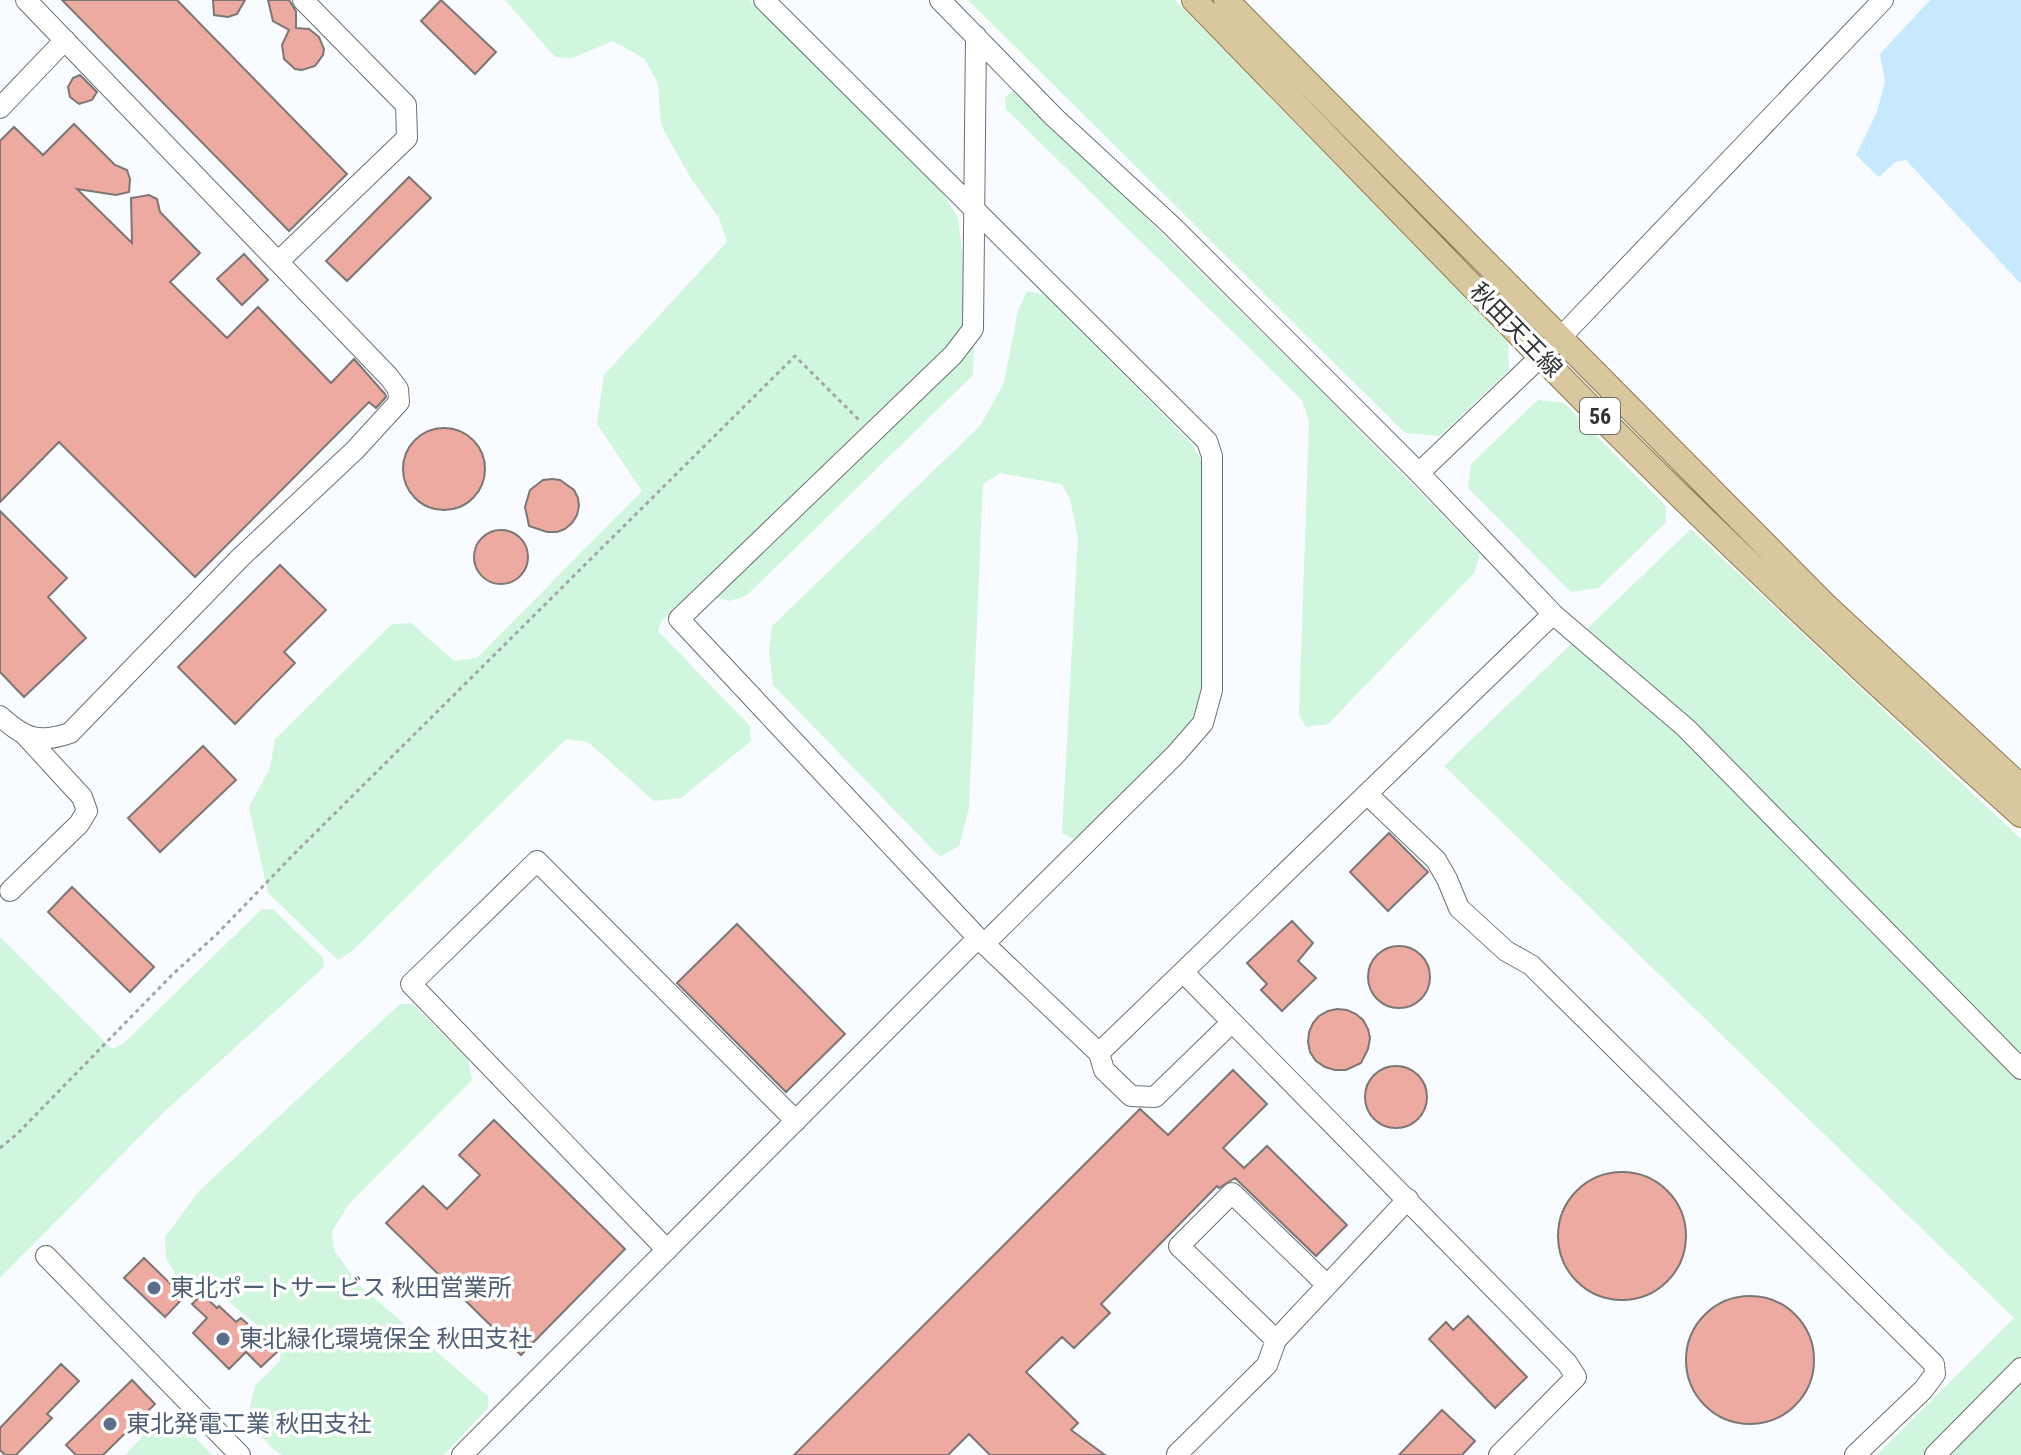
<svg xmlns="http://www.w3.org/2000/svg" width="2021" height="1455" font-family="'Roboto Condensed','Noto Sans JP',sans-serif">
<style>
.green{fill:#d1f6de}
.water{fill:#c6e9ff}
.building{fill:#ecaaa1;stroke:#7c7675;stroke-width:2}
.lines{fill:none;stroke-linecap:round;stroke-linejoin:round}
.minor-casing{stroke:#6c7074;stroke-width:22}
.major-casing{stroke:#8d7a4e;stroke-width:26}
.path{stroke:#a2a4a7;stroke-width:3;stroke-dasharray:4 4;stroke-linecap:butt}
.minor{stroke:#fff;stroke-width:20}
.major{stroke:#d9c79d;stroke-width:24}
.service-dot{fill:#5c6f8a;stroke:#fff;stroke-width:3}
.labels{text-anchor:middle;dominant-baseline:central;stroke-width:7;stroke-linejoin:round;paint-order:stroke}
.shield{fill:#fff;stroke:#6f7071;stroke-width:2}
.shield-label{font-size:22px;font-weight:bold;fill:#313234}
.street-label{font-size:24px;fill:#313234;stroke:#fff}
.service-label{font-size:24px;fill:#4e5e75;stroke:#fff;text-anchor:start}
</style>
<rect width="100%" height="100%" fill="#f8fbff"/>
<path class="green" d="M505 0H750L939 187 958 218 974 352 973 375 746 596 729 601 695 591 662 620 658 631 750 726 751 741 681 798 654 801 588 742 566 739 352 951 338 960 268 893 249 807 270 768 275 739 392 624 411 623 454 661 477 658 642 491 597 424 604 375 727 242 719 218 689 175 661 125 658 84 645 59 613 41 572 58 555 57Z
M968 0H1175L1508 342 1509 370 1440 436 1405 433Z
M1016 89 1324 394 1480 554 1474 573 1328 724 1306 727 1299 714 1309 421 1302 400 1006 109 1005 97Z
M1027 291 1045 295 1191 443 1203 463 1206 684 1197 718 1076 840 1062 833 1078 537 1070 499 1061 484 1000 473 983 484 969 808 959 846 940 857 773 685 769 649 772 626 980 426 1004 383 1018 311Z
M1538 400 1564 403 1666 506V522L1599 588 1571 592 1468 488 1471 464Z
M1691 529 2021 839V1455H1877L2014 1318 1444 766Z
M262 909 274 910 323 958 324 967 165 1111 0 1278V937L112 1049 123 1044Z
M400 1004H412L468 1059 472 1080 349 1204 332 1231 334 1250 359 1285 488 1396V1408L444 1455H282C266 1446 257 1430 248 1415L255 1386 280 1361 281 1345 215 1290 190 1285 177 1277 166 1258 165 1237 199 1191Z
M172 1413 212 1455H125L160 1418Z"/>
<path class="water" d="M1930 0H2021V284L1906 160 1895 162 1879 177 1856 155 1877 112 1885 82 1880 54Z"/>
<path class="building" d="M62 0H177L347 174 289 231Z
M213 0H245L237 14 228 17 214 15Z
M268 0H289L296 11V28L309 29 319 37 324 49 323 55 315 66 302 70 295 69 284 59 282 45 289 30 273 21Z
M441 0 496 52 475 74 421 21Z
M80 75 97 92 92 100 79 104 70 97 68 87 73 78Z
M74 124 115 165 127 170 130 179 129 192 116 195 77 189 132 243 131 198 149 195 157 199 160 212 200 253 170 282 227 338 258 307 331 383 354 359 385 394 386 397 376 408 369 402 195 577 59 442 0 502V141L14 127 43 155Z
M409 177 431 198 347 281 326 261Z
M244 254 268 280 242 305 217 279Z
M403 469a41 41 0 1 1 82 0a41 41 0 1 1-82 0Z
M552 479 560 480 574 490 578 498 579 506 577 515 572 523 565 529 557 532H547L529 526 525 507 530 490 543 480Z
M0 511 67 578 48 597 86 638 24 697 0 672Z
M474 557a27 27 0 1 1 54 0a27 27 0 1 1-54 0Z
M280 565 326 610 284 652 295 663 235 724 178 667Z
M203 746 236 780 160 852 128 818Z
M1389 833 1428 872 1388 911 1350 872Z
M72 887 154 967 130 992 48 912Z
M1292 921 1313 943 1298 961 1316 978 1282 1011 1261 990 1267 984 1247 963Z
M737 924 845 1034 786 1092 677 983Z
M1368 977a31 31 0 1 1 62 0a31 31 0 1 1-62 0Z
M1337 1009 1347 1010 1356 1014 1363 1020 1368 1029 1370 1038 1368 1049 1361 1063 1346 1070H1335L1325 1067 1316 1061 1310 1052 1308 1042 1309 1032 1313 1023 1319 1016 1328 1011Z
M1365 1097a31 31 0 1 1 62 0a31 31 0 1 1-62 0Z
M1233 1070 1267 1104 1223 1148 1244 1168 1267 1146 1347 1225 1316 1256 1235 1178 1219 1188 1217 1186 1101 1304 1110 1313 1074 1348 1062 1337 1026 1372 1078 1423 1071 1430 1105 1455H990L969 1434 948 1455H794L1140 1109 1168 1135Z
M494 1120 625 1249 521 1355 386 1223 423 1186 447 1209 480 1175 459 1155Z
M1558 1236a64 64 0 1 1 128 0a64 64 0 1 1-128 0Z
M144 1258 184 1297 165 1317 124 1278Z
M202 1294 217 1308 219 1306 236 1322 241 1318 278 1351 261 1367 246 1352 229 1369 193 1333 207 1318 192 1304Z
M1686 1360a64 64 0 1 1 128 0a64 64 0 1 1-128 0Z
M1468 1316 1527 1377 1495 1408 1429 1339 1446 1322 1453 1330Z
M61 1364 79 1381 47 1414 52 1418 16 1455H5L0 1450V1428Z
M132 1380 155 1404 103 1455H76L66 1445Z
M1442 1410 1475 1441 1462 1455H1399Z"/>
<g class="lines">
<defs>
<path id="minor" d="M764 0 1207 441 1212 456V690L1203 723 1176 754 984 944
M940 0 1054 117 1172 226 1419 473 1553 614 1686 728 2021 1069
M976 36 973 329 953 355 679 619 978 938 1099 1053 1553 614
M0 108 65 40
M279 261 407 138 406 105 303 0
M1419 473 1561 337 1883 0
M0 716C24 738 38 744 70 733L240 558 355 450 399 402 398 389 389 377 26 0
M1367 794 1436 860 1447 879 1459 908 1506 951 1531 965 1934 1364 1935 1374 1923 1390 1855 1455
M10 891 79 824 87 811 82 797 25 735
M1183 972 1567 1363 1576 1377 1499 1455
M1099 1053 1104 1070 1131 1096 1155 1097 1232 1022
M667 1250 411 984 537 861 796 1121
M46 1256 240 1455
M1276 1340 1179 1246 1232 1193 1327 1285
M462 1455 978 938
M1178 1455 1177 1454 1267 1365 1276 1340 1408 1199
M1935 1455 2021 1368"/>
<path id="major" d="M1194 0C1310 118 1424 238 1540 356 1695 514 1856 667 2021 815
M1226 0 1824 604 2021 787"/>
</defs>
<use href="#minor" class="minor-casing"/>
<use href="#major" class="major-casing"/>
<path class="path" d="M0 1148 16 1135 172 975 217 934 296 852 795 356 859 420"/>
<use href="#minor" class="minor"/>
<use href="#major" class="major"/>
</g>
<g class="service-dot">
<circle cx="154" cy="1288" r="8"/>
<circle cx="223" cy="1339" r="8"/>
<circle cx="110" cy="1424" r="8"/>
</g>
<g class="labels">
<rect class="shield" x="1580" y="398" width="40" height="36" rx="6"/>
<g class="shield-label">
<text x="1600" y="416">56</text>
</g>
<g class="street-label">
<text transform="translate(1516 330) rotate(46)">秋田天王線</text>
</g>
<g class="service-label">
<text x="170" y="1288">東北ポートサービス 秋田営業所</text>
<text x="239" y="1339">東北緑化環境保全 秋田支社</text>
<text x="126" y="1424">東北発電工業 秋田支社</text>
</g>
</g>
</svg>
